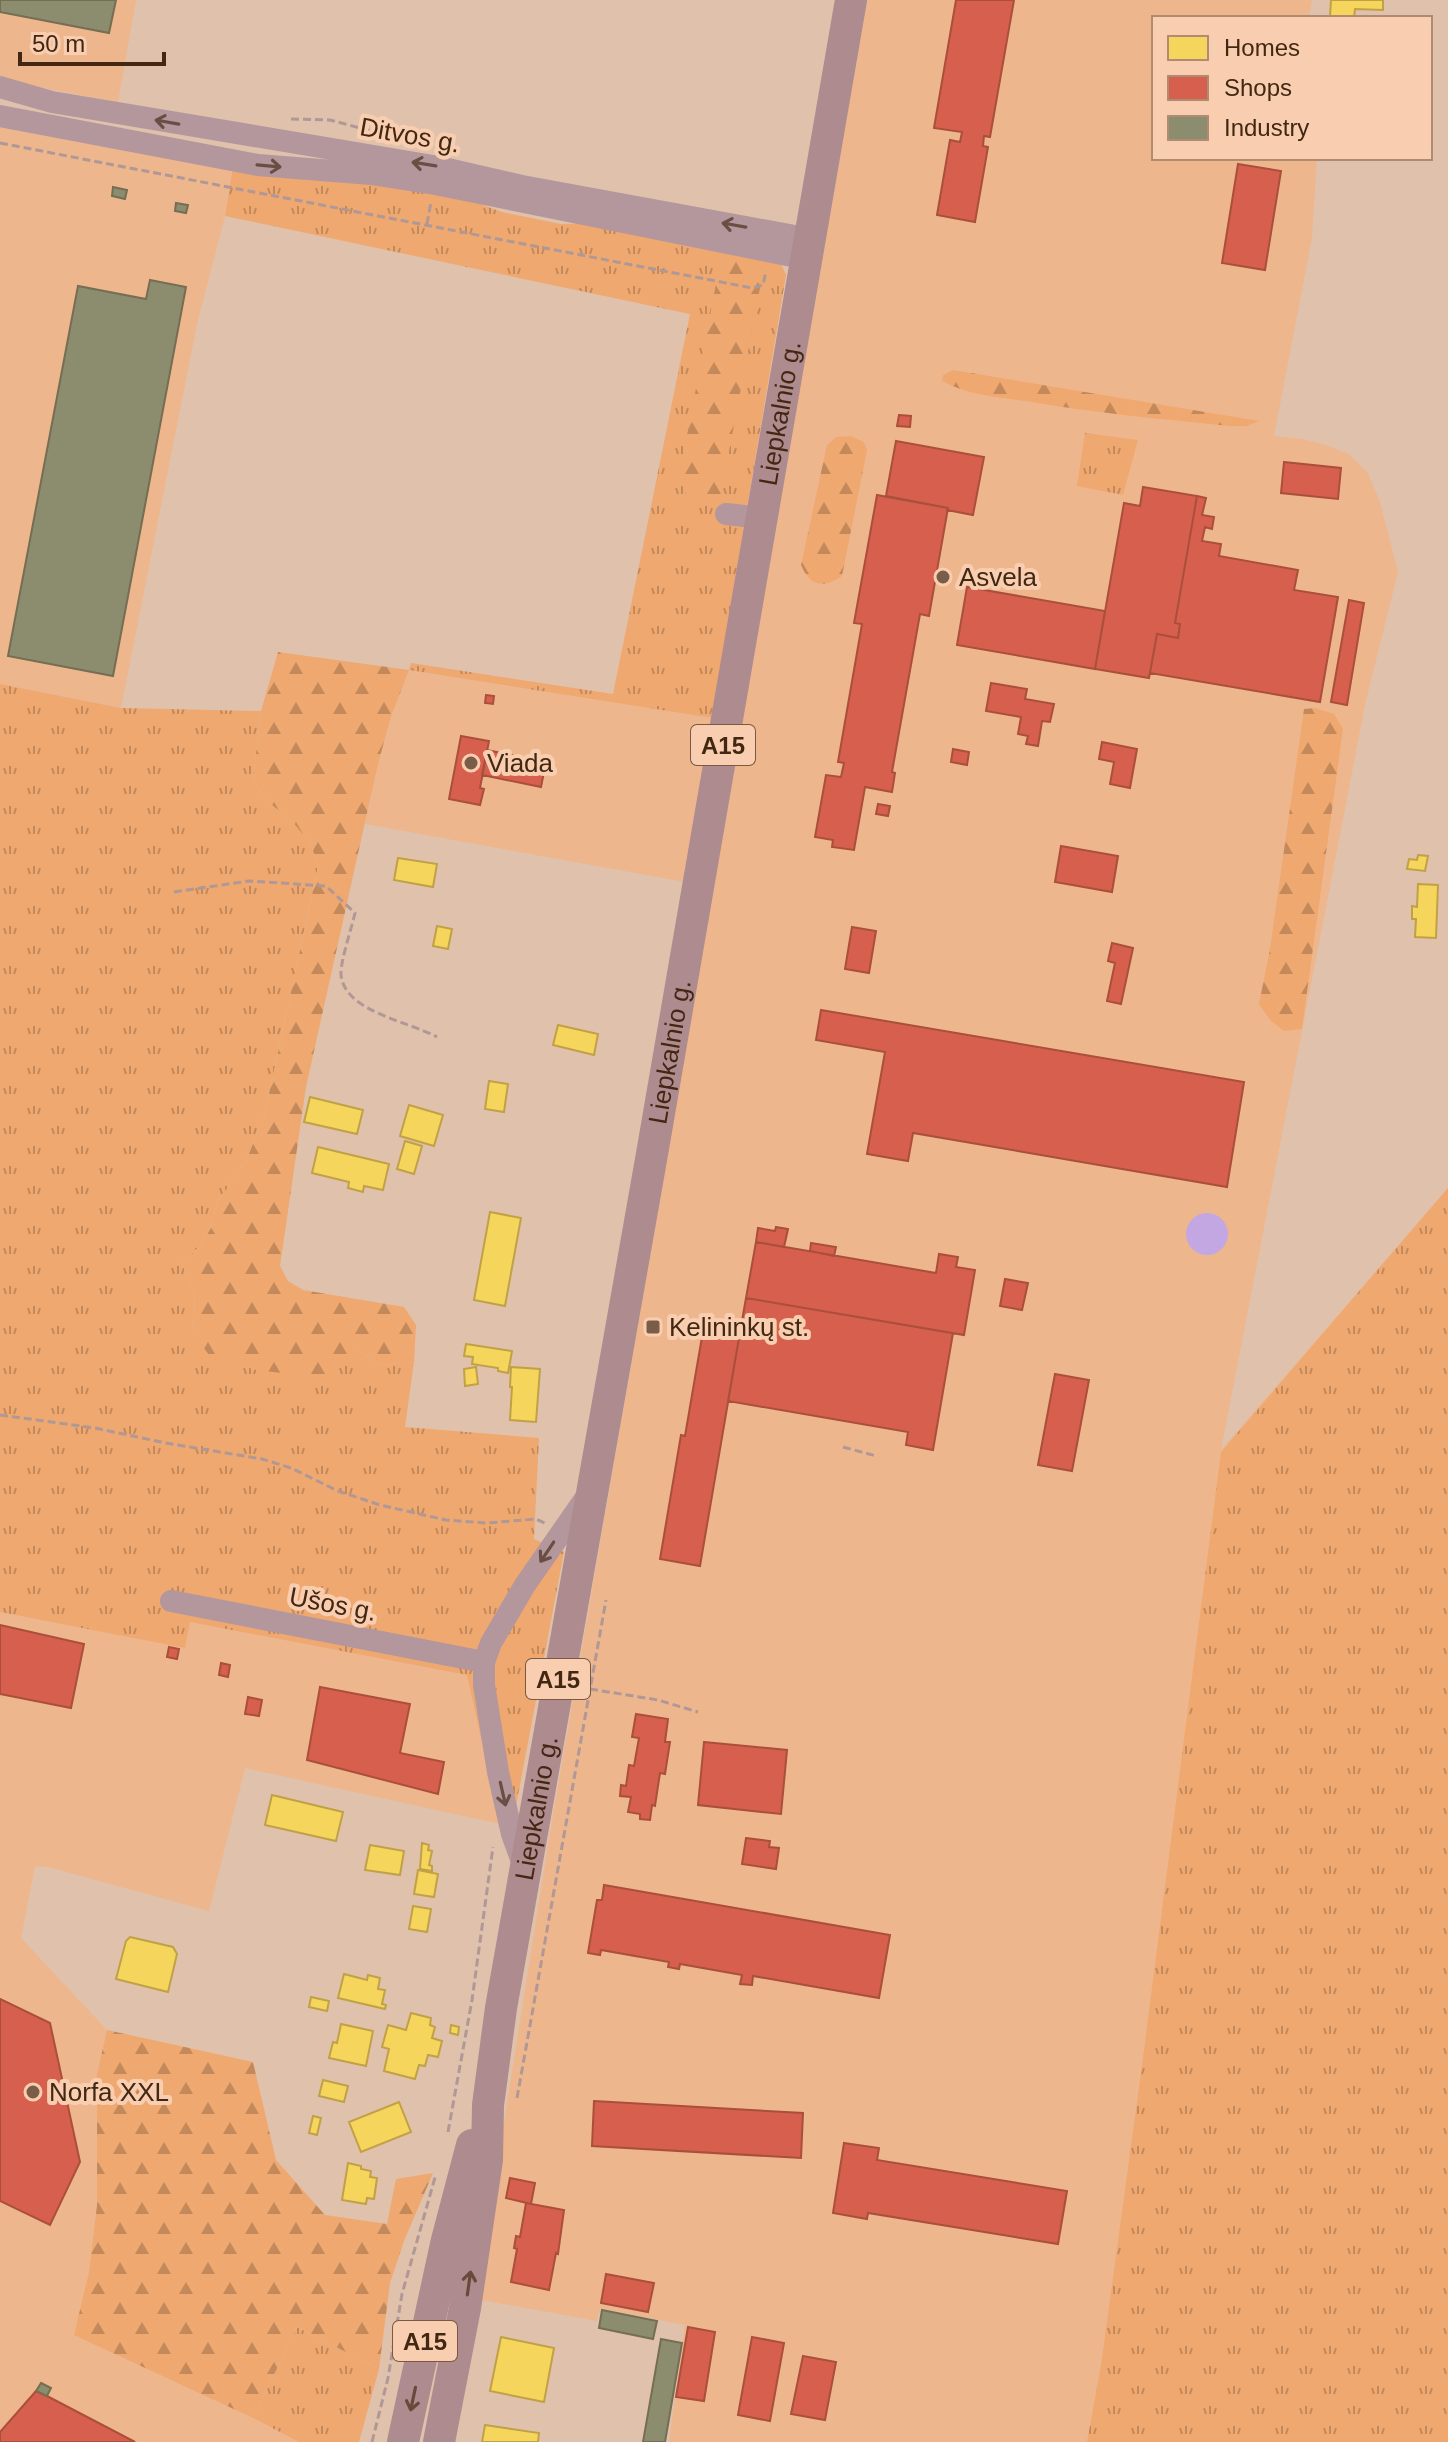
<svg xmlns="http://www.w3.org/2000/svg" width="1448" height="2442" font-family="Helvetica,sans-serif">
<style>
.built{fill:#eeb68d}
.grass{fill:url(#grass-tufts)}
.forest{fill:url(#forest-firs)}
.water{fill:#c3a7e2}
.homes{fill:#f6d55c;stroke:#c0a146;stroke-width:2}
.shops{fill:#d6604d;stroke:#aa4f3b;stroke-width:2}
.industry{fill:#8c8c6e;stroke:#766e52;stroke-width:2}
.lines{fill:none;stroke-linecap:round;stroke-linejoin:round}
.path{stroke:#b09896;stroke-width:3;stroke-dasharray:8 4;stroke-linecap:butt}
.minor{stroke:#b3979d;stroke-width:22}
.highway{stroke:#ae8b8e;stroke-width:32}
.oneway{stroke:#6a4e43}
.oneway2{stroke:#684a3d}
.poi-dot{fill:#795d48;stroke:#f9ceb0;stroke-width:3}
.labels{text-anchor:middle;dominant-baseline:central;stroke-width:8;stroke-linejoin:round;paint-order:stroke}
.shield{fill:#f9ceb0;stroke:#795941;stroke-width:2}
.shield-label{font-size:24px;font-weight:bold;fill:#422712}
.street-label{font-size:26px;fill:#422712;stroke:#f9ceb0}
.poi-label{font-size:26px;fill:#422712;stroke:#f9ceb0;text-anchor:start}
</style>
<defs>
<pattern id="grass-tufts" width="24" height="20" patternUnits="userSpaceOnUse" patternTransform="scale(2)"><rect width="24" height="20" fill="#efa86f"/><path d="M3 7l-1-3M5 7V3M7 7l1-3M15 17l-1-3M17 17v-4M19 17l1-3" fill="none" stroke="#c3895a"/></pattern>
<pattern id="forest-firs" width="22" height="20" patternUnits="userSpaceOnUse" patternTransform="scale(2)"><rect width="22" height="20" fill="#efa86f"/><path d="M5 1l3.5 6h-7zM16 11l3.5 6h-7z" fill="#c3895a"/></pattern>
</defs>
<rect width="100%" height="100%" fill="#e0c1ab"/>
<path class="built" d="M0 0H136L118 102 0 80Z
M867 0H1312L1309 18H1154V158H1317L1312 238 1274 436 1303 439 1329 446 1350 455 1368 473 1380 502 1398 572 1366 700 1221 1450 1448 1188V2442H669L685 2325 600 2308 597 2321 476 2299 550 1833Z
M0 120 233 166 225 216 197 324 121 708 0 684Z
M409 670 712 718 685 882 365 824 378 764 391 717Z
M0 1612 185 1647 189 1622 468 1675 500 1824 245 1768 209 1911 48 1867 35 1866 21 1938 107 2030 97 2074V2205L89 2272 75 2335 253 2418 299 2442H0Z"/>
<path class="grass" d="M233 166 444 191 502 212 561 224 605 223 773 258 782 266 786 275 712 718 409 670 411 663 613 694 690 314 225 216Z
M1085 433 1138 440 1123 495 1077 486Z
M0 684 121 708 261 711 253 779 266 800 292 821 311 844 318 867 264 1117 246 1161 217 1203 211 1228 200 1246 182 1263 195 1298 193 1333 353 1347 379 1365 414 1362 405 1427 539 1438 534 1539 564 1552 512 1827 500 1824 467 1675 190 1622 185 1648 0 1612Z
M1448 1188V2442H1087L1101 2365 1141 2073 1221 1452Z
M297 2327 379 2369 359 2442H299L253 2418Z"/>
<path class="forest" d="M731 255C745 257 755 259 763 272L721 494 714 502C689 504 683 497 680 472L720 263Z
M953 370 1259 421 1247 426H1230C1162 419 1093 413 1026 401 997 397 967 395 942 381L943 375Z
M851 436 864 442 867 450 842 576C823 589 810 586 801 565L827 445 836 437Z
M278 652 409 670 391 717 378 764 306 1087 280 1266 288 1281 303 1290 404 1307 416 1325 414 1362 379 1365 353 1347 325 1378 256 1370 209 1355 193 1333 195 1298 182 1263 200 1246 211 1228 217 1203 246 1161 264 1117 318 867 311 844 292 821 266 800 253 779 261 711Z
M1315 708 1334 714 1343 729 1302 1029 1284 1031 1270 1020 1259 1004 1270 949 1304 709Z
M107 2030 253 2062 276 2160 325 2215 387 2224 396 2179 433 2173 404 2241 390 2283 379 2369 297 2327 253 2418 74 2335 89 2272 97 2205V2074Z"/>
<path class="water" d="M1186 1234a21 21 0 1 1 42 0a21 21 0 1 1-42 0Z"/>
<path class="homes" d="M1331 0H1383V10L1355 9 1354 18H1327L1330 17Z
M1418 855 1428 856 1425 871 1407 869 1409 859 1417 860Z
M398 858 437 864 433 887 394 880Z
M1418 884 1438 885 1436 938 1415 937 1416 919H1412V906L1417 907Z
M437 926 452 929 448 949 433 946Z
M558 1025 598 1034 594 1055 553 1045Z
M489 1081 508 1084 504 1112 485 1109Z
M310 1097 363 1110 357 1134 304 1122Z
M409 1105 443 1115 434 1146 400 1136Z
M405 1141 422 1146 414 1174 397 1169Z
M318 1147 389 1164 383 1190 364 1186 363 1192 348 1188 349 1182 312 1173Z
M490 1212 521 1218 505 1306 474 1300Z
M466 1344 512 1351 508 1373 498 1371V1368L472 1364 473 1357 464 1356Z
M476 1367 478 1384 465 1386 464 1369Z
M511 1367 540 1369 536 1422 510 1420 512 1387H510Z
M272 1795 343 1812 336 1841 265 1825Z
M422 1843 429 1845 428 1850 432 1851 429 1865 432 1866V1871L420 1869Z
M370 1845 404 1851 400 1875 365 1870Z
M418 1870 438 1874 434 1897 414 1894Z
M413 1906 431 1909 427 1932 409 1929Z
M130 1937 173 1947 177 1954 168 1992 116 1979 126 1941Z
M344 1974 367 1980 368 1975 380 1978 378 1989 385 1990 382 2004 386 2005 385 2009 338 1998Z
M311 1997 329 2001 327 2011 309 2007Z
M411 2013 431 2018 430 2025 435 2027 432 2038 442 2041 438 2057 428 2055 425 2066 419 2065 415 2079 384 2071 389 2049 382 2047 388 2025 406 2030Z
M341 2024 373 2031 366 2066 329 2058 333 2042 337 2043Z
M451 2025 459 2027 458 2035 450 2033Z
M323 2080 348 2086 344 2102 319 2096Z
M399 2102 411 2132 361 2152 349 2122Z
M313 2116 321 2118 317 2135 309 2133Z
M348 2163 361 2166V2169L371 2171 370 2177 377 2178 374 2199 367 2198 366 2204 342 2200Z
M501 2337 554 2348 544 2402 490 2391Z
M485 2425 539 2433 538 2442H482Z"/>
<path class="shops" d="M956 0H1014L990 137 984 136 983 146 988 147 975 222 937 215 950 140 960 142 962 132 934 128Z
M1238 164 1281 171 1265 270 1222 263Z
M899 415 911 416 910 427 897 426Z
M896 441 984 457 973 515 947 510 948 508 886 496Z
M1284 462 1341 468 1338 499 1281 493Z
M1143 487 1197 496 1175 623 1180 624 1178 638 1157 634 1149 678 1095 669 1124 503 1140 506Z
M877 495 948 508 929 616 920 614 892 772 895 773 892 792 865 787 854 850 832 847 833 840 815 837 826 775 841 777 844 763 838 762 862 624 854 623Z
M1197 496 1206 498 1202 515 1214 517 1212 529 1205 527 1202 541 1221 544 1219 556 1298 570 1294 590 1338 597 1320 702 1150 673 1157 634 1178 638 1180 624 1175 623Z
M967 587 1105 611 1095 669 957 645Z
M1349 600 1364 603 1347 705 1331 702Z
M991 683 1027 689 1025 699 1054 704 1050 722 1042 721 1038 746 1026 744 1028 736 1018 734 1021 717 986 711Z
M486 695 494 696 493 704 485 703Z
M461 736 489 741 480 788 484 789 480 805 449 799Z
M1102 742 1137 749 1130 788 1110 784 1114 762 1099 759Z
M953 749 969 752 967 765 951 762Z
M487 750 546 762 541 787 482 775Z
M878 804 890 806 888 816 876 814Z
M1061 846 1118 856 1112 892 1055 882Z
M852 927 876 931 869 973 845 969Z
M1112 943 1133 948 1121 1004 1107 1001 1115 963 1108 961Z
M821 1010 1244 1082 1227 1187 913 1133 908 1161 867 1154 885 1052 816 1040Z
M776 1227 788 1229 784 1247 756 1242 758 1228 775 1231Z
M756 1242 936 1273 939 1254 958 1257 956 1267 975 1270 964 1335 746 1298Z
M811 1243 836 1247 834 1256 810 1251Z
M1005 1279 1028 1283 1022 1310 1000 1306Z
M746 1298 953 1333 933 1450 906 1445 908 1432 728 1401Z
M703 1331 739 1338 700 1566 660 1559 681 1435 685 1436Z
M1055 1374 1089 1380 1072 1471 1038 1465Z
M0 1625 84 1644 71 1708 0 1694Z
M169 1647 179 1649 177 1659 167 1657Z
M221 1663 230 1665 228 1677 219 1675Z
M320 1687 410 1704 400 1753 444 1762 438 1794 307 1760Z
M248 1697 262 1700 259 1716 245 1714Z
M636 1714 668 1719 665 1742H670L665 1774 660 1773 655 1806 652 1805 650 1820 640 1819V1814L628 1812 631 1797 620 1796 621 1785 626 1786 629 1765 634 1766 639 1738 632 1737Z
M704 1742 787 1750 781 1814 698 1805Z
M746 1838 770 1841 769 1847 779 1848 776 1869 742 1864Z
M604 1885 890 1935 879 1998 753 1976 752 1985 740 1984 742 1975 680 1964 679 1969 668 1967 669 1962 601 1950 600 1955 588 1953 597 1900H602Z
M0 1999 50 2023 80 2162 50 2225 0 2201Z
M594 2101 803 2113 801 2158 592 2146Z
M844 2143 879 2148 877 2160 1067 2191 1058 2244 868 2213 867 2219 833 2213Z
M510 2178 535 2183 531 2204 506 2198Z
M526 2203 564 2210 558 2254 556 2253 549 2290 511 2282 517 2249 514 2248 516 2236 520 2237Z
M606 2274 654 2283 648 2312 601 2303Z
M688 2327 715 2332 704 2401 676 2397Z
M752 2337 784 2343 770 2421 738 2415Z
M803 2356 836 2362 825 2420 791 2414Z
M36 2391 47 2396 135 2442H0V2432Z"/>
<path class="industry" d="M0 0H116L109 33 0 12Z
M113 187 127 190 125 199 112 196Z
M176 203 188 205 186 213 175 211Z
M150 280 186 287 113 676 8 656 78 286 146 299Z
M602 2310 657 2321 653 2339 599 2328Z
M661 2339 682 2343 665 2442H643Z
M41 2383 51 2388 47 2396 36 2391Z"/>
<g class="lines">
<path class="path" d="M291 119 330 120 390 136
M0 143 752 288 763 285 766 271
M427 224 431 202
M174 892 249 881 326 886 355 913C352 927 340 962 341 975 345 1012 408 1021 437 1037
M0 1415 95 1428 166 1443 262 1459 291 1468 338 1491 380 1505 446 1520 487 1523 536 1519 545 1523
M843 1447 876 1456
M590 1689 658 1700 698 1712
M517 2098 606 1600
M448 2132 472 2000 493 1847
M372 2442 388 2378 402 2294 436 2174"/>
<path class="minor" d="M0 87 52 102 439 167 522 186 811 239
M0 116 258 165 371 174 435 184 807 259
M726 514 762 518
M171 1601 484 1662
M524 1867 512 1834 498 1772 484 1685V1662L491 1643 525 1585 589 1493"/>
<g class="highway">
<path d="M403 2442 447 2240 472 2145"/>
<path id="s1" d="M439 2442 465 2308 487 2160 488 2105 501 2008 652 1154 851 0"/>
</g>
</g>
<defs><path id="oneway-shaft" d="M-6 0H5M1.5-3L5.5 0L1.5 3" fill="none" stroke-width="1.6" stroke-linecap="round" stroke-linejoin="round" transform="scale(2)"/></defs>
<g class="oneway">
<use href="#oneway-shaft" transform="translate(167 122) rotate(-170)"/>
<use href="#oneway-shaft" transform="translate(424 164) rotate(-171)"/>
<use href="#oneway-shaft" transform="translate(269 166) rotate(5)"/>
<use href="#oneway-shaft" transform="translate(734 225) rotate(-170)"/>
<use href="#oneway-shaft" transform="translate(547 1552) rotate(124)"/>
<use href="#oneway-shaft" transform="translate(503 1794) rotate(77)"/>
</g>
<g class="oneway2">
<use href="#oneway-shaft" transform="translate(469 2283) rotate(-82)"/>
<use href="#oneway-shaft" transform="translate(413 2399) rotate(102)"/>
</g>
<g class="poi-dot">
<circle cx="943" cy="577" r="8"/>
<circle cx="471" cy="763" r="8"/>
<rect x="645" y="1319" width="16" height="16" rx="4"/>
<circle cx="33" cy="2092" r="8"/>
</g>
<g class="labels">
<g class="shield">
<rect x="691" y="725" width="64" height="40" rx="6"/>
<rect x="526" y="1659" width="64" height="40" rx="6"/>
<rect x="393" y="2321" width="64" height="40" rx="6"/>
</g>
<g class="shield-label">
<text x="723" y="745">A15</text>
<text x="558" y="1679">A15</text>
<text x="425" y="2341">A15</text>
</g>
<g class="street-label">
<text transform="translate(410 135) rotate(10)">Ditvos g.</text>
<text stroke="none"><textPath href="#s1" startOffset="2058">Liepkalnio g.</textPath></text>
<text stroke="none"><textPath href="#s1" startOffset="1410">Liepkalnio g.</textPath></text>
<text transform="translate(333 1604) rotate(11)">Ušos g.</text>
<text stroke="none"><textPath href="#s1" startOffset="642">Liepkalnio g.</textPath></text>
</g>
<g class="poi-label">
<text x="959" y="577">Asvela</text>
<text x="487" y="763">Viada</text>
<text x="669" y="1327">Kelininkų st.</text>
<text x="49" y="2092">Norfa XXL</text>
</g>
</g>
<rect x="1152" y="16" width="280" height="144" fill="#f9ceb0" stroke="#b08b71" stroke-width="2"/>
<rect x="1168" y="36" width="40" height="24" fill="#f6d55c" stroke="#b08b71" stroke-width="2"/>
<text x="1224" y="56" font-size="24" fill="#422712">Homes</text>
<rect x="1168" y="76" width="40" height="24" fill="#d6604d" stroke="#b08b71" stroke-width="2"/>
<text x="1224" y="96" font-size="24" fill="#422712">Shops</text>
<rect x="1168" y="116" width="40" height="24" fill="#8c8c6e" stroke="#b08b71" stroke-width="2"/>
<text x="1224" y="136" font-size="24" fill="#422712">Industry</text>
<path d="M20 52v12h144v-12" fill="none" stroke="#422712" stroke-width="4"/>
<text x="32" y="52" font-size="24" fill="#422712" stroke="#f9ceb0" stroke-width="6" paint-order="stroke">50 m</text>
</svg>
